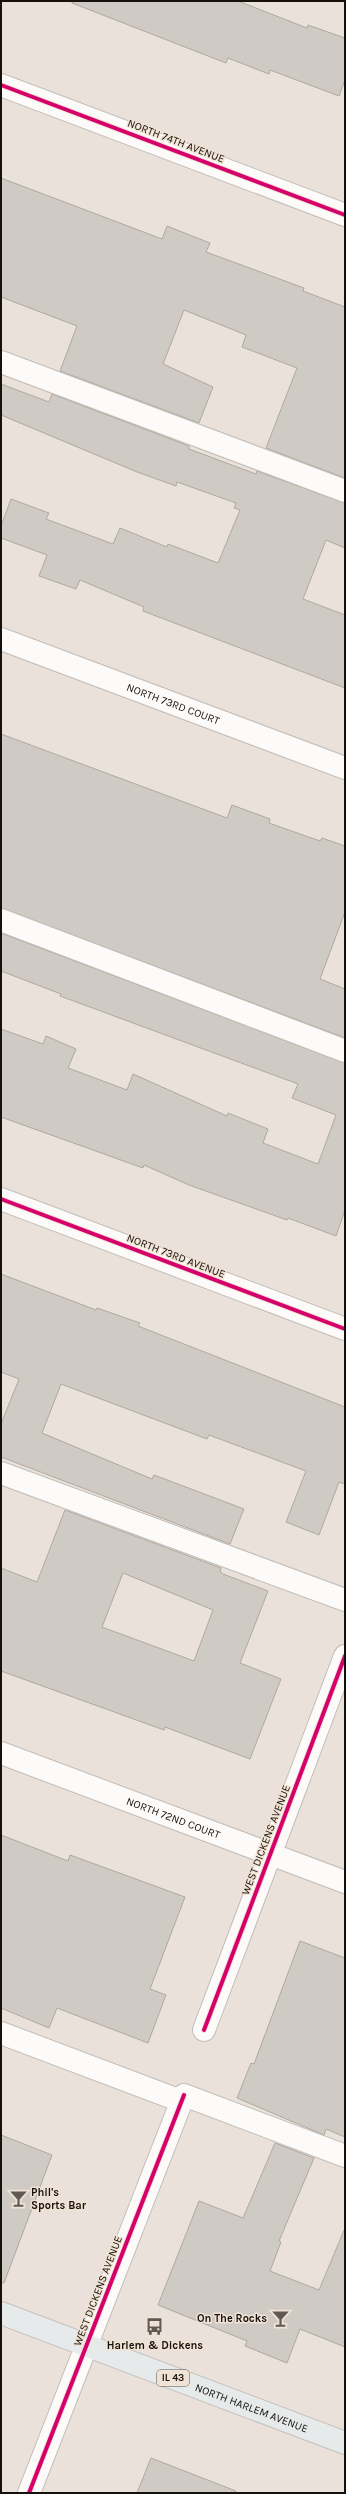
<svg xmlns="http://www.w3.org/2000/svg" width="346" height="2494" font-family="Karla,sans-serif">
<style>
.building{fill:#d0cac4;stroke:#afa8a2;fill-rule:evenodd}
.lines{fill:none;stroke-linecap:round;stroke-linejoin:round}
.minor-casing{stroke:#c3bdb7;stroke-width:24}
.major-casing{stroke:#c5c0bc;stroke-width:24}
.minor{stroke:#fcfbf9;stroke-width:22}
.major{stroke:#e6eaeb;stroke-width:22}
.cycleway-casing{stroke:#f0e2d4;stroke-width:6}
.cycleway{stroke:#d6006c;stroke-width:4}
.labels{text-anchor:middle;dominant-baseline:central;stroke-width:3;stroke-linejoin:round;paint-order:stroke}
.shield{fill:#f0e2d4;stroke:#575048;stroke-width:1}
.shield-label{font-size:10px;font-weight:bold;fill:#16110c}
.street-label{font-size:11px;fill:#16110c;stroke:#f0e2d4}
.poi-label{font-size:11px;font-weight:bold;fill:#16110c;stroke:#f0e2d4;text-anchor:start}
</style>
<rect width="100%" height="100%" fill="#eae2da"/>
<path class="building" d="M72 1H238L307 28 308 25 345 38V80L339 96 270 70 269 74 228 58 226 63 72 3Z
M1 178 162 239 167 226 210 243 206 252 304 288 303 291 345 307V478L266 448 297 368 242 347 246 335 184 310 163 364 213 387 199 423 60 371 77 326 1 297Z
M1 384 49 402 52 394 189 446V449L256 474 257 471 345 503V548L326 540 303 599 345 615V688L143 611 144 607 80 580 76 589 39 576 47 555 1 538V526L11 499 49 513 46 519 113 544 120 528 167 547 168 544 218 563 240 510 234 508 236 503 177 482 176 486 137 472 1 415Z
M1 734 227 818 232 805 270 819 269 823 320 841 322 838 345 846V912L320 979 345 989V1038L1 908Z
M1 933 345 1063V1210L336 1236 288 1218 287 1220 189 1185 144 1165 143 1168 1 1117V1029L43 1044 46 1036 76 1049 68 1068 127 1090 133 1074 227 1116 228 1113 268 1129 263 1143 318 1164 336 1115 292 1098 298 1084 60 996 61 994 1 971Z
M1 1274 96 1310 97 1308 140 1323 138 1326 345 1407V1484L339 1482 319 1535 286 1522 306 1471 209 1435 207 1439 61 1384 42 1433 152 1479 154 1475 244 1509 230 1544 1 1457V1424L19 1379 1 1372Z
M65 1510 221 1568 220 1571 223 1574 268 1591 240 1663 281 1679 250 1759 165 1727 164 1730 1 1671V1568L37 1582ZM123 1573 213 1610 194 1661 102 1627Z
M1 1835 68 1861 70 1855 185 1897 150 1989 166 1995 148 2043 57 2008 49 2028 1 2008Z
M300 1941 345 1958V2137L326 2129 324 2135 237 2098 251 2063 254 2064Z
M1 2135 52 2155 4 2283H1Z
M275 2143 314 2158 279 2241 281 2242 270 2271 319 2290 345 2228V2347L300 2329 287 2363 245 2346 247 2341 158 2305 199 2201 243 2218Z
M151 2458 236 2491 235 2493H137Z"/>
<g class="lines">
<defs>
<g id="minor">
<path d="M1 85 345 215"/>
<path d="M1 362 345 491"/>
<path id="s1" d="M1 639 345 768"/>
<path d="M1 920 345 1051"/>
<path d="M1 1199 345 1329"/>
<path d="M1 1473 345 1600"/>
<path id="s2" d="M1 1753 345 1882"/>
<path d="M204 2030 345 1656"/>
<path d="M1 2033 181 2101"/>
<path d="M29 2493 184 2095 345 2156"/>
</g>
<g id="major">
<path id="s3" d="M1 2313 345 2443"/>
</g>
</defs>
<use href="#minor" class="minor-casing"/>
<use href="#major" class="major-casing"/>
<use href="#minor" class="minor"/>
<use href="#major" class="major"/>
<defs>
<path id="cycleway" d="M1 85 345 215
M1 1199 345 1329
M204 2030 345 1656
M29 2493 184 2095"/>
</defs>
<use href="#cycleway" class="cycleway-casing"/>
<use href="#cycleway" class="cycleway"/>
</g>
<defs>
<symbol id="bar-bare" viewBox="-9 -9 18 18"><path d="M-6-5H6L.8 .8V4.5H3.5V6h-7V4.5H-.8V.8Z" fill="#605a54" stroke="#f0e2d4" stroke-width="2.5" paint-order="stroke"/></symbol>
<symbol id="bus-bare" viewBox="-9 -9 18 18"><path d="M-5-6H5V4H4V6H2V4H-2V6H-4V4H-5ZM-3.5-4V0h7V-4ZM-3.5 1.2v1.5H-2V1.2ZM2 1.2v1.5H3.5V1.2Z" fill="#605a54" stroke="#f0e2d4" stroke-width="2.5" paint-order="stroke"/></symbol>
</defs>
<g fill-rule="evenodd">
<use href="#bar-bare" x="6" y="2186" width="25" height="25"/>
<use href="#bar-bare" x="268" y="2306" width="25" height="25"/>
<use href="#bus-bare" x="142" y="2314" width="25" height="25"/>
</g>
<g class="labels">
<rect class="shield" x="157" y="2370" width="32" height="16" rx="3"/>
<g class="shield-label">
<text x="173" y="2378">IL 43</text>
</g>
<g class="street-label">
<text transform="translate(176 141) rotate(21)">NORTH 74TH AVENUE</text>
<text stroke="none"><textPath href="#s1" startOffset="184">NORTH 73RD COURT</textPath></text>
<text transform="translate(176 1256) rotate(21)">NORTH 73RD AVENUE</text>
<text stroke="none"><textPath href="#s2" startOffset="184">NORTH 72ND COURT</textPath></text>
<text transform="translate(266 1840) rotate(-69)">WEST DICKENS AVENUE</text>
<text transform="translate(98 2291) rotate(-69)">WEST DICKENS AVENUE</text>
<text stroke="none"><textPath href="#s3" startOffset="268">NORTH HARLEM AVENUE</textPath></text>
</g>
<g class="poi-label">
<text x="31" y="2192">Phil's<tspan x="31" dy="13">Sports Bar</tspan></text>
<text x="267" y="2318" text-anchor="end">On The Rocks</text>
<text x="155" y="2345" text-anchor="middle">Harlem &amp; Dickens</text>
</g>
</g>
<rect width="346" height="2494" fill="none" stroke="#16110c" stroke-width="4"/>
</svg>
